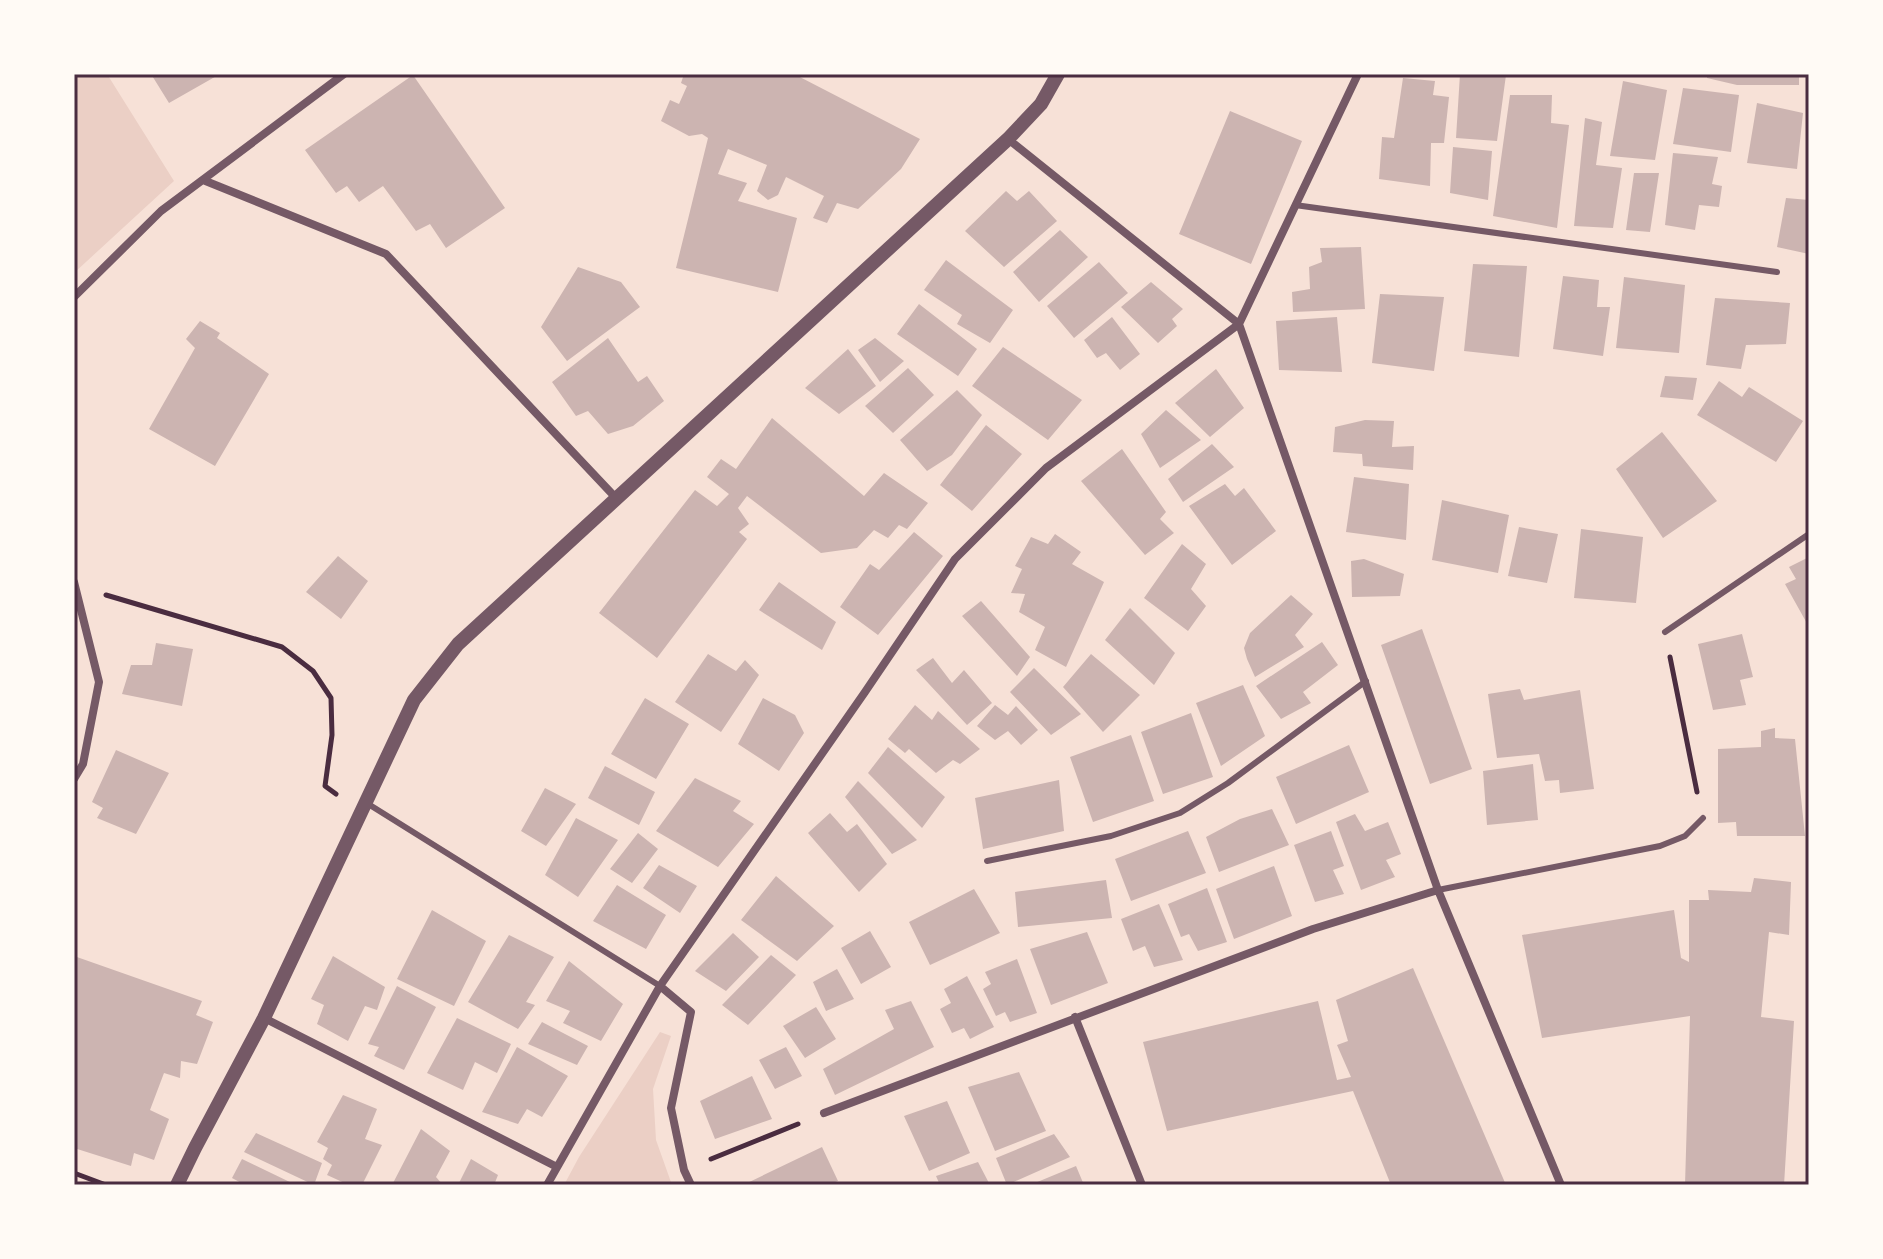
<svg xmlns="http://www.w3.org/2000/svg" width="1883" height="1259" font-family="Inter,sans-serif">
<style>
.green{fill:#ebcfc5}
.building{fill:#ccb4b1}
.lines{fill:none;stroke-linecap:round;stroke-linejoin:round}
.path{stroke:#4a2c40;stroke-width:5}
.service{stroke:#755966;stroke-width:6}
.minor{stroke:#755966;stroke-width:8}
.tertiary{stroke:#755966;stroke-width:14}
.neatline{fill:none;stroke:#4a2c40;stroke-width:3}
</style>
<rect width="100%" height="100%" fill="#f7e1d7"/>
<path class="green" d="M74 74H107L174 181 74 273Z
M660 1032 671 1036 653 1089 656 1140 672 1185H564L579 1157Z"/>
<path class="building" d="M151 74H220L169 103Z
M684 74H794L920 139 901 169 858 209 837 203 827 223 813 218 824 196 786 177 778 195 768 200 757 191 767 165 728 149 718 174 747 183 738 201 797 218 778 292 676 268 708 138 702 134 689 136 661 121 670 100 679 104 687 86 681 83Z
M1460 74 1506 75 1497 141 1456 138Z
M1707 74H1799V85H1737L1707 78Z
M413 75 505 208 446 248 430 224 416 231 383 186 359 202 347 186 336 193 305 150Z
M1403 78 1435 81 1433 95 1449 97 1444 143H1431L1430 186 1379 179 1382 137 1394 138Z
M1623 81 1667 90 1655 160 1610 156Z
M1683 88 1739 95 1731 152 1673 144Z
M1510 95H1552L1551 123 1569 125 1557 228 1493 216Z
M1757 103 1803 113 1797 169 1747 163Z
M1230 111 1302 141 1251 264 1179 234Z
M1585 118 1602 122 1596 165 1622 168 1613 228 1574 226Z
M1453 147 1492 151 1488 200 1450 193Z
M1673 153 1718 157 1712 184 1722 186 1719 207 1699 205 1695 230 1665 225Z
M1634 173H1659L1650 232 1626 230Z
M1006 191 1017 201 1029 191 1057 221 1004 267 965 231Z
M1786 198 1809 200V254L1777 247Z
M1060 230 1088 257 1039 302 1013 272Z
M1361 247 1365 309 1293 312 1292 292 1310 289 1309 267 1322 262 1320 248Z
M946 260 1013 310 990 343 957 324 962 315 924 290Z
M1099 262 1128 293 1074 338 1047 306Z
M1473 264 1527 266 1519 357 1464 351Z
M578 267 621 282 640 307 567 361 541 327Z
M1563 276 1599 280 1597 307H1610L1603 356 1553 349Z
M1624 277 1685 285 1679 353 1616 348Z
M1151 282 1183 309 1172 319 1177 326 1158 343 1121 307Z
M1380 294 1444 297 1434 371 1372 363Z
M1715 298 1790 303 1786 344 1746 345 1741 369 1706 365Z
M919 304 977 349 958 376 897 334Z
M1112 317 1140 354 1120 370 1106 353 1097 358 1084 340Z
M1337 317 1342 372 1279 370 1276 321Z
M200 321 220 333 217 338 269 374 215 466 149 429 195 348 186 339Z
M608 338 638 382 647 376 664 401 633 426 608 434 588 411 576 416 552 382Z
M875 338 904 361 880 382 858 350Z
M1003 347 1082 400 1048 440 972 386Z
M848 349 876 386 839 414 805 388Z
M908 368 934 395 893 433 865 406Z
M1216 369 1244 408 1210 437 1175 403Z
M1665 376 1697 378 1693 400 1660 397Z
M1719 381 1742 397 1749 387 1803 421 1776 462 1697 415Z
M957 390 982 415 952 455 927 471 900 440Z
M1166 410 1201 440 1160 468 1141 434Z
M772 418 864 496 884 473 928 503 907 529 899 525 888 538 874 530 857 548 821 553 747 496 738 508 749 524 739 532 747 539 657 658 599 613 695 490 717 506 729 494 707 477 721 459 736 469Z
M1365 420 1394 421 1392 447 1414 446 1413 470 1363 466 1362 454 1333 452 1335 427Z
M986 425 1022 454 972 511 940 485Z
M1662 432 1717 501 1663 538 1616 469Z
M1212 444 1234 467 1183 502 1168 479Z
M1122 449 1166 512 1160 519 1174 533 1145 555 1081 481Z
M1354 477 1409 484 1406 540 1346 532Z
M1225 484 1235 496 1244 488 1276 531 1232 565 1189 506Z
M1442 500 1509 515 1498 573 1432 560Z
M1519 527 1558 534 1547 583 1508 576Z
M1581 529 1643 537 1636 603 1574 598Z
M914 532 943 556 878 635 840 607 870 564 879 570Z
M1055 534 1081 552 1072 564 1104 582 1066 667 1035 650 1045 627 1019 612 1025 594 1011 593 1022 569 1015 566 1031 537 1048 544Z
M1182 544 1206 564 1191 589 1206 606 1188 631 1144 598Z
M338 556 368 581 341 619 306 592Z
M1809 557V627L1785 584 1796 579 1789 567Z
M1364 559 1404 574 1400 596 1352 597 1351 561Z
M779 582 836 622 822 650 759 610Z
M1291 595 1313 614 1295 635 1304 647 1255 677 1247 659 1244 648 1250 633Z
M981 601 1030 657 1017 676 962 616Z
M1130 608 1175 653 1154 685 1105 640Z
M1422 629 1472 769 1430 784 1381 645Z
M1742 634 1753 677 1740 680 1746 705 1713 710 1698 644Z
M1322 642 1338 665 1303 692 1311 703 1281 719 1256 686Z
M156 643 193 649 182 706 122 694 131 665H152Z
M708 654 736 671 745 660 759 675 721 732 675 702Z
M1091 654 1140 695 1103 732 1063 687Z
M933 658 952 683 964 670 992 703 967 725 916 670Z
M1034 668 1081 714 1051 735 1010 692Z
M1243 685 1265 736 1221 766 1196 703Z
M1520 689 1524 700 1580 690 1594 789 1560 793 1559 780 1545 781 1539 754 1497 758 1488 694Z
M645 698 689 724 656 779 611 754Z
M763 698 795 715 804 733 779 771 738 744Z
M915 705 932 720 938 711 980 749 960 764 953 760 936 773 909 749 905 753 888 739Z
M995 705 1008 715 1016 706 1038 730 1021 745 1008 731 995 740 977 726Z
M1191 713 1213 777 1163 794 1141 732Z
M1775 728V738L1795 739 1805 836H1737L1736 822 1718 823V749L1761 747V731Z
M1131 735 1154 801 1093 822 1070 757Z
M1349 745 1369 792 1296 824 1276 777Z
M888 747 945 797 922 828 868 773Z
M116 750 169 773 136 834 97 818 103 808 92 802Z
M1533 764 1538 820 1487 825 1483 771Z
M605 766 655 792 639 825 588 798Z
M695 778 741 801 733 811 754 824 718 867 656 831Z
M1059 780 1064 831 983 849 975 798Z
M858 781 917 840 892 854 845 797Z
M545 788 576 804 546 846 521 831Z
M1272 809 1289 845 1219 872 1206 837 1240 819Z
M830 813 847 832 857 824 887 864 859 892 808 833Z
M1355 814 1365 831 1388 822 1401 854 1386 860 1395 877 1361 890 1336 822Z
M576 818 618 840 578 897 545 875Z
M1188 831 1206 873 1131 901 1115 859Z
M1331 831 1344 866 1333 870 1344 894 1315 902 1294 845Z
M638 833 658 849 632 883 610 869Z
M659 865 697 886 680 913 643 888Z
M1274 866 1292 916 1234 939 1216 889Z
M776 876 834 926 797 961 741 920Z
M1754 878 1791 882 1789 935 1769 932 1761 1017 1794 1021 1784 1185H1685L1690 1016 1542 1038 1522 935 1674 910 1681 958 1689 962V900H1709L1708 890 1751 892Z
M1106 880 1112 918 1018 927 1015 892Z
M617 885 666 915 646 949 593 921Z
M1207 888 1227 942 1198 951 1189 934 1181 937 1168 904Z
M974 889 1000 933 930 965 909 922Z
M1159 904 1183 960 1154 967 1145 946 1133 951 1121 919Z
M432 910 486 941 454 1006 397 979Z
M870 931 891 967 861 984 841 948Z
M1087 932 1108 983 1051 1005 1030 949Z
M733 933 759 957 726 991 695 971Z
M509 935 554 957 526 1002 535 1005 518 1029 468 1002Z
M771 955 796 975 748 1025 722 1005Z
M74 956 202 1001 196 1015 213 1022 197 1064 181 1061 180 1078 164 1073 150 1110 169 1119 154 1160 134 1153 131 1166 74 1148Z
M333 956 385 987 377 1010 365 1006 348 1041 317 1024 324 1005 311 999Z
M1017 959 1037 1013 1010 1022 1005 1012 996 1016 983 989 991 984 985 972Z
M569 961 623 1004 601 1041 563 1023 570 1011 546 1001Z
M1413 968 1506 1185H1391L1353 1091 1167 1131 1143 1042 1318 1001 1337 1080 1351 1077 1337 1045 1348 1041 1336 1000Z
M837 969 854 999 826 1011 813 982Z
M967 976 994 1027 970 1039 964 1028 952 1033 940 1009 951 1003 944 989Z
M397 986 436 1007 404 1070 374 1056 379 1047 368 1044Z
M911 1001 934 1047 835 1095 823 1069 894 1029 885 1010Z
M816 1007 836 1039 805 1058 783 1026Z
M457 1018 511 1044 497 1073 475 1062 463 1090 427 1073Z
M542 1022 588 1046 577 1065 528 1044Z
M517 1047 568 1076 542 1117 527 1109 518 1124 482 1112Z
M786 1047 802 1076 775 1089 759 1060Z
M1019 1072 1046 1131 995 1151 968 1087Z
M752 1076 772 1119 715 1139 700 1101Z
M343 1095 377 1109 365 1139 382 1145 362 1185H349L327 1175 332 1165 323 1159 328 1148 317 1142Z
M947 1101 970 1153 929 1171 904 1116Z
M421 1129 450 1151 436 1177 443 1185H392Z
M256 1133 322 1163 314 1185 244 1152Z
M1054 1134 1070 1157 1007 1185 996 1158Z
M822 1147 838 1181 827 1185H743Z
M242 1159 296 1185H245L232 1178Z
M471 1159 498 1175 494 1185H458Z
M978 1162 990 1185H940L936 1176Z
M1076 1166 1084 1185H1030Z"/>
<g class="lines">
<path class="path" d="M106 595 282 647 313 671 331 698 332 735 325 786 336 794
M1670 657 1697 792
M711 1159 798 1124
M74 1173 106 1185"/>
<path class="service" d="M1295 205 1777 272
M1665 632 1809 534
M365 802 660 986
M987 861 1111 836 1180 813 1228 783 1366 681
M1438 890 1660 846 1685 836 1703 818"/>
<path class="minor" d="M1008 139 1239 324 1438 890 1561 1185
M203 180 386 254 616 498
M74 297 161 211 344 74
M74 582 99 682 83 764 74 779
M660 986 691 1012 671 1108 684 1170 691 1185
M1075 1017 1142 1185
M264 1018 557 1167
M824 1113 1313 929 1438 890
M547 1185 660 986 865 692 955 559 1046 468 1239 324 1358 74"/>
<path class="tertiary" d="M177 1185 195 1148 264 1018 414 700 458 644 1008 139 1041 104 1058 74"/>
</g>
<rect width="1883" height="1259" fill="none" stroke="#fffaf5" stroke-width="152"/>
<rect x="76" y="76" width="1731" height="1107" class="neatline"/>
</svg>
